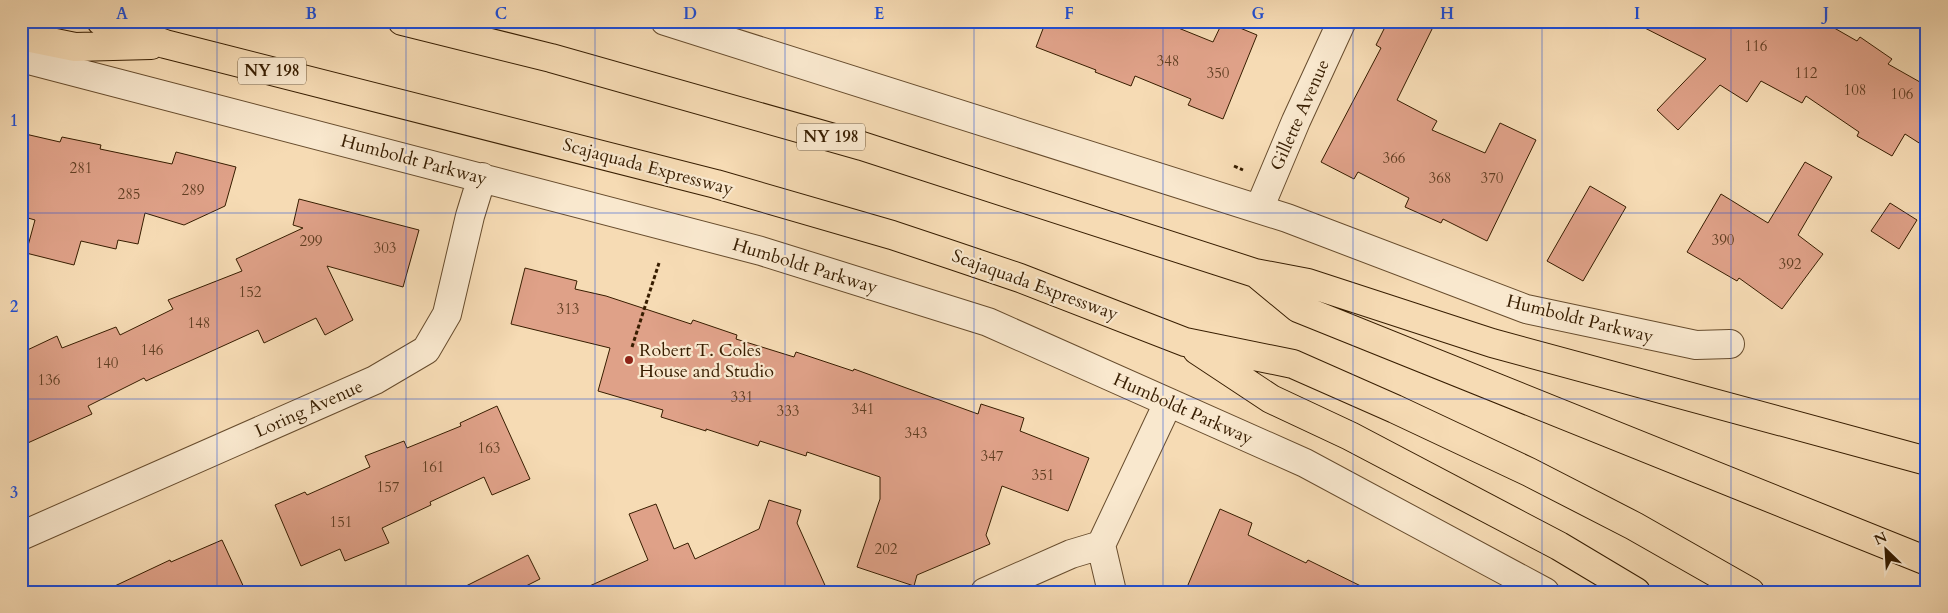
<svg xmlns="http://www.w3.org/2000/svg" width="1948" height="613" font-family="Cardo,serif">
<style>
.building{fill:#dfa188;stroke:#371d00}
.lines{fill:none;stroke-linecap:round;stroke-linejoin:round}
.minor-casing{stroke:#674c2d;stroke-width:30}
.highway-casing{stroke:#371d00;stroke-width:30}
.path{stroke:#371d00;stroke-width:3;stroke-dasharray:4 2.5;stroke-linecap:butt}
.minor{stroke:#f9e8ce;stroke-width:28}
.highway{stroke:#f6dbb4;stroke-width:28}
.grid{fill:none;stroke:#1d4ed8;stroke-width:1;stroke-opacity:0.55}
.poi-dot{fill:#8f2418;stroke:#f9e8ce;stroke-width:2}
.labels{text-anchor:middle;dominant-baseline:central;stroke-width:4.5;stroke-linejoin:round;paint-order:stroke}
.number-label{font-size:15px;fill:#613e22}
.shield{fill:#f9e8ce;stroke:#715a3e;stroke-width:1}
.shield-label{font-size:16px;font-weight:bold;fill:#371d00}
.street-label{font-size:18px;fill:#371d00;stroke:#f9e8ce}
.poi-label{font-size:18px;fill:#371d00;stroke:#f9e8ce;text-anchor:start}
.neatline{fill:none;stroke:#1d4ed8;stroke-width:2}
.grid-label{font-size:16px;text-anchor:middle;font-weight:bold;fill:#1d4ed8}
</style>
<rect width="100%" height="100%" fill="#f6dbb4"/>
<filter id="stains"><feTurbulence type="fractalNoise" baseFrequency=".004" numOctaves="4"/><feColorMatrix values="0 0 0 0 .2 0 0 0 0 .09 0 0 0 0 .02 0 0 0 .5 -.17"/></filter>
<radialGradient id="worn" r=".72"><stop offset=".6" stop-color="#630" stop-opacity="0"/><stop offset="1" stop-color="#630" stop-opacity=".3"/></radialGradient>
<path class="building" d="M1046 21H1161L1213 42 1223 21 1257 35 1223 119 1188 105 1191 99 1135 76 1131 86 1095 72 1096 70 1036 47Z
M1388 21H1436L1397 100 1437 121 1432 130 1485 153 1500 123 1536 140 1487 241 1443 219 1441 223 1405 207 1409 198 1358 172 1354 179 1321 162 1381 48 1376 45Z
M1631 21H1822L1857 41 1860 37 1892 59 1888 64 1927 86V148L1905 134 1892 156 1857 136 1859 132 1806 96 1802 103 1761 81 1747 102 1720 85 1678 130 1657 110 1706 59Z
M21 133 60 142 62 137 101 145 100 149 172 164 176 152 236 167 225 206 184 225 145 213 138 244 118 240 116 249 81 241 74 265 26 253 35 220 21 216Z
M1805 162 1832 177 1798 235 1823 254 1782 309 1739 278 1737 281 1687 252 1721 194 1768 223Z
M1590 186 1626 207 1583 281 1547 261Z
M299 199 419 230 403 287 327 266 353 320 325 335 316 318 264 343 258 330 146 381 144 378 88 406 92 414 21 446V353L57 336 62 348 116 327 120 335 173 309 168 300 242 271 236 259 303 228 293 225Z
M1890 203 1917 220 1899 249 1871 231Z
M525 268 577 281 575 289 606 296 691 324 693 320 737 335 736 339 794 357 796 352 853 371 854 369 978 414 981 404 1024 418 1020 431 1089 458 1068 511 1002 486 986 535 990 544 917 575 914 586 857 567 880 499V477L807 452 806 456 760 441 758 446 706 429V431L661 417 663 410 598 391 610 348 511 324Z
M497 406 530 479 492 495 484 477 430 502 431 505 382 528 389 543 345 561 340 549 301 566 275 505 305 492 307 495 370 467 365 456 404 441 407 448 461 426 460 423Z
M769 500 801 510 797 523 828 592H576L648 560 629 514 656 504 674 549 688 543 695 559 759 529Z
M1220 509 1252 523 1248 535 1306 563 1308 560 1373 592H1185Z
M222 540 246 592H102L170 560 171 562Z
M528 555 540 579 514 592H454Z"/>
<g class="lines">
<defs>
<path id="minor" d="M665 21 1287 218 1526 309 1696 345 1730 344
M21 58 761 251 988 322 1305 463 1545 592
M1259 209 1296 121 1342 21
M21 536 375 380 426 350 447 314 470 216 482 177
M1101 545 1168 403
M1101 545 1112 592
M985 592 1071 554 1101 545"/>
<path id="highway" d="M101 21 165 44 716 184 892 235 952 255 1020 278 1185 342 1293 364 1395 409 1529 472 1634 526 1750 592
M402 21 551 58 862 146 1255 273 1308 283 1492 343 1927 461
M21 36 75 47 151 45
M1258 275 1298 308 1927 561
M1197 350 1271 399 1350 436 1559 546 1636 592"/>
</defs>
<use href="#minor" class="minor-casing"/>
<use href="#highway" class="highway-casing"/>
<path class="path" d="M1234 166 1243 170
M632 347 659 263"/>
<use href="#minor" class="minor"/>
<use href="#highway" class="highway"/>
</g>
<path class="grid" d="M217 21V592M406 21V592M595 21V592M785 21V592M974 21V592M1163 21V592M1353 21V592M1542 21V592M1731 21V592M21 213H1927M21 399H1927"/>
<circle class="poi-dot" cx="629" cy="360" r="5"/>
<g class="labels">
<g class="number-label">
<text x="1756" y="46">116</text>
<text x="1168" y="61">348</text>
<text x="1218" y="73">350</text>
<text x="1806" y="73">112</text>
<text x="1855" y="90">108</text>
<text x="1902" y="94">106</text>
<text x="1394" y="158">366</text>
<text x="81" y="168">281</text>
<text x="1440" y="178">368</text>
<text x="1492" y="178">370</text>
<text x="193" y="190">289</text>
<text x="129" y="194">285</text>
<text x="1723" y="240">390</text>
<text x="311" y="241">299</text>
<text x="385" y="248">303</text>
<text x="1790" y="264">392</text>
<text x="250" y="292">152</text>
<text x="568" y="309">313</text>
<text x="199" y="323">148</text>
<text x="152" y="350">146</text>
<text x="107" y="363">140</text>
<text x="49" y="380">136</text>
<text x="742" y="397">331</text>
<text x="863" y="409">341</text>
<text x="788" y="411">333</text>
<text x="916" y="433">343</text>
<text x="489" y="448">163</text>
<text x="992" y="456">347</text>
<text x="433" y="467">161</text>
<text x="1043" y="475">351</text>
<text x="388" y="487">157</text>
<text x="341" y="522">151</text>
<text x="886" y="549">202</text>
</g>
<g class="shield">
<rect x="238" y="57.5" width="68" height="27" rx="4"/>
<rect x="797" y="123.5" width="68" height="27" rx="4"/>
</g>
<g class="shield-label">
<text x="272" y="71">NY 198</text>
<text x="831" y="137">NY 198</text>
</g>
<g class="street-label">
<text transform="translate(1300 115) rotate(-66)">Gillette Avenue</text>
<text transform="translate(414 160) rotate(15)">Humboldt Parkway</text>
<text transform="translate(648 167) rotate(15)">Scajaquada Expressway</text>
<text transform="translate(805 266) rotate(17)">Humboldt Parkway</text>
<text transform="translate(1035 285) rotate(20)">Scajaquada Expressway</text>
<text transform="translate(1580 319) rotate(14)">Humboldt Parkway</text>
<text transform="translate(309 409) rotate(-24)">Loring Avenue</text>
<text transform="translate(1183 409) rotate(24)">Humboldt Parkway</text>
</g>
<g class="poi-label">
<text x="639" y="350">Robert T. Coles<tspan x="639" dy="21">House and Studio</tspan></text>
</g>
</g>
<rect width="1948" height="613" fill="none" stroke="#f6dbb4" stroke-width="55"/>
<g transform="translate(1886 550) rotate(335)" stroke="#f9e8ce" stroke-width="4" paint-order="stroke">
<path d="M0-4L9 19L0 12L-9 19Z" fill="#371d00"/>
<text y="-8" font-size="14" font-weight="bold" text-anchor="middle" fill="#371d00">N</text>
</g>
<rect x="28" y="28" width="1892" height="558" class="neatline"/>
<g class="grid-label">
<text x="122" y="19">A</text>
<text x="311" y="19">B</text>
<text x="501" y="19">C</text>
<text x="690" y="19">D</text>
<text x="879" y="19">E</text>
<text x="1069" y="19">F</text>
<text x="1258" y="19">G</text>
<text x="1447" y="19">H</text>
<text x="1637" y="19">I</text>
<text x="1826" y="19">J</text>
<text x="14" y="126">1</text>
<text x="14" y="312">2</text>
<text x="14" y="498">3</text>
</g>
<rect width="100%" height="100%" filter="url(#stains)"/>
<rect width="100%" height="100%" fill="url(#worn)"/>
</svg>
